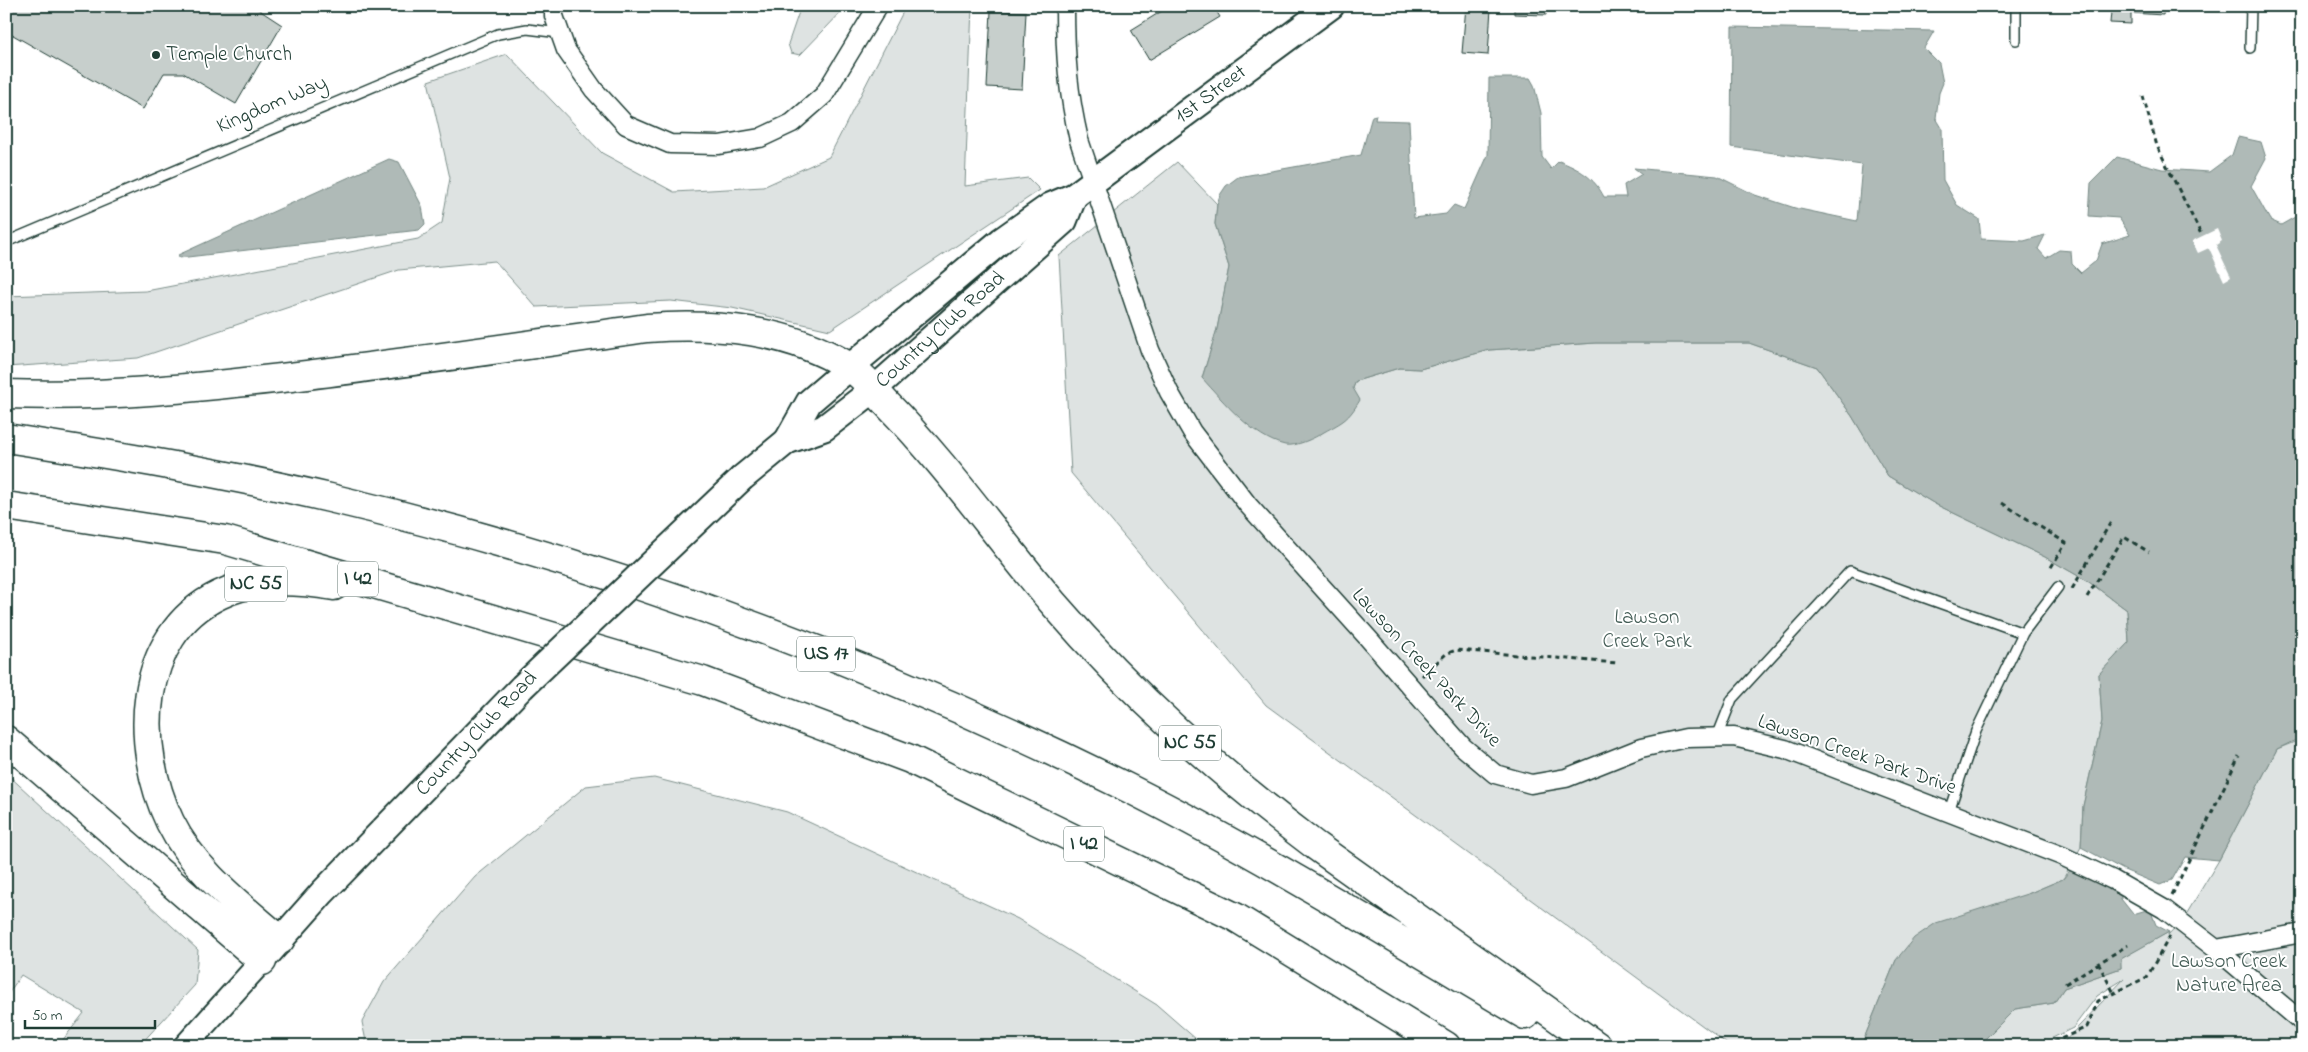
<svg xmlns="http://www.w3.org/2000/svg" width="2308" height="1052" font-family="'Indie Flower',sans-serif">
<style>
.green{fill:#dee3e2;stroke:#7e908b}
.water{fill:#afbab7;stroke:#758883}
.pier{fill:#fff}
.building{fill:#c7cfcc;stroke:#1f3d34}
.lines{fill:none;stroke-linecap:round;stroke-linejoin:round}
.service-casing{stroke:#1f3d34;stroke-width:12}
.minor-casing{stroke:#1f3d34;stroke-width:21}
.tertiary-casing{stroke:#1f3d34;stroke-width:26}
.secondary-casing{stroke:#1f3d34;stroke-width:29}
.motorway-casing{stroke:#1f3d34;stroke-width:31}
.path{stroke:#1f3d34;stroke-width:3;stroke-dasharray:5 4;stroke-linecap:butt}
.service{stroke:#fff;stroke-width:9}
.minor{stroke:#fff;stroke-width:18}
.tertiary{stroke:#fff;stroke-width:22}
.secondary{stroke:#fff;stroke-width:25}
.motorway{stroke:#fff;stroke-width:28}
.secondary-bridge-casing{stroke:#1f3d34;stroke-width:29;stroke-linecap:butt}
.secondary-bridge{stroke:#fff;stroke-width:25}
.poi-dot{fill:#1f3d34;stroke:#fff;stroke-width:2}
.labels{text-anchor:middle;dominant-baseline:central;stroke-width:4;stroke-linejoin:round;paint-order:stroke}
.shield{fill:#fff;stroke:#627771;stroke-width:1}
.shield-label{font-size:20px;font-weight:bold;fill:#1f3d34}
.poi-label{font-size:21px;fill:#1f3d34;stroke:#fff;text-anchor:start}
.street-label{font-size:21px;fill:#1f3d34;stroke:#fff}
.park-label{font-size:21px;fill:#455e57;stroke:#fff}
</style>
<rect width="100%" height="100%" fill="#fff"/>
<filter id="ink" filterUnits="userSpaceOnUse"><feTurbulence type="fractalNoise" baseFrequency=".02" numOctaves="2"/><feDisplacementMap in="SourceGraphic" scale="10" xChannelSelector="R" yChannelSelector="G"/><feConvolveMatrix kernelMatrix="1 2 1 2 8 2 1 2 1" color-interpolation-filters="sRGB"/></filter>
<g filter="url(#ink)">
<path class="green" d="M801 6H847L800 55 791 53 788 44Z
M906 6H972L965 186 1028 178 1040 190 830 330 732 308 671 301 536 307 495 261 399 270 138 358 6 367V296L146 291 418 239 442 223 450 178 428 81 507 54 602 153 674 192 763 187 829 157Z
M1177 162 1217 204 1215 224 1229 267 1217 329 1202 378 1353 388 1356 381 1399 368 1420 369 1489 350 1596 343H1749L1817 367 1852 416 1888 476 1935 504 2045 557 2089 582 2127 610 2129 642 2099 674 2102 721 2083 806 2081 847 2063 879 2030 893 1896 960 1861 1046H1730L1266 705 1071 473 1059 256Z
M2302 739V1046H2060L2124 979 2097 996 2073 1028 2038 1045 1978 1046 2015 1009 2054 1003 2064 988 2121 968 2120 959 2169 932 2168 935 2184 918 2219 860 2277 749Z
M6 773 198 950 195 985 139 1046H58L84 1013 21 975 6 997Z
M654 778 787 812 1018 919 1157 1005 1204 1046H367L362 1022 384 982 475 877 586 786Z"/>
<path class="water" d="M1732 27 1934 31 1924 48 1939 63 1943 83 1939 93 1936 118 1942 128 1943 180 1957 205 1979 219 1981 239 2024 241 2045 235 2038 249 2046 258 2059 250 2071 251 2072 264 2081 273 2096 261 2102 244 2130 235 2119 218 2089 216 2091 183 2117 157 2162 169 2209 172 2232 155 2238 137 2261 142 2266 158 2251 186 2270 220 2281 225 2302 213V737L2277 749 2219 860 2185 857 2172 880 2160 885 2124 870 2081 847 2083 806 2102 721 2099 674 2129 642 2127 610 2089 582 2045 557 1935 504 1888 476 1852 416 1817 367 1749 343H1596L1489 350 1420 369 1399 368 1356 381 1353 388 1360 400C1348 420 1344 421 1324 432 1315 438 1296 447 1285 445 1253 438 1223 401 1202 378L1217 329 1229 267 1215 224 1217 204 1220 195 1226 186 1238 177 1361 155 1372 116 1376 115 1375 120 1409 121 1414 218 1446 214 1454 205 1464 209 1488 155 1489 78H1530L1534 85 1541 113 1542 157 1551 169 1559 161C1579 169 1594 177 1604 197H1626L1624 185 1642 174 1634 168 1717 176 1755 195 1795 208 1857 221 1862 165 1731 147Z
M389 159 399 162 422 206 425 224 419 230 179 258 178 255Z
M2072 868 2121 894V899L2133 914 2150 909 2156 925 2169 932 2121 959V968L2064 988 2054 1003 2015 1009 1978 1046H1861L1896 960 1914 938 1936 923 2030 893 2063 879Z"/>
<path class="pier" d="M2217 229 2222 241 2216 245 2231 277 2224 281 2209 248 2198 253 2192 241Z"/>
<path class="building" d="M6 6H253L282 25 236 104 183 73H164L143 109 13 35 6 36Z
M1170 6H1213L1220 17 1149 60 1131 30Z
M1466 6 1491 8 1488 55 1462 53Z
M1514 6H1546V15L1514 14Z
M2124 6H2225V9L2164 8 2163 15 2131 13V24L2110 23 2111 12H2123Z
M991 11 1026 12 1022 89 987 87Z"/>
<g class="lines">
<defs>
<path id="service" d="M2016 40V6
M2250 48 2251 6
M6 242 498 34 527 29 560 33
M2023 633 2058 587
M1717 737 1732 699 1850 571 2023 633 1976 731 1949 811"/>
<path id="minor" d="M554 6V16L566 50 594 90 626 125 670 144 719 145 760 138 792 123 824 95 878 6
M1065 6C1065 55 1068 93 1079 140L1150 350 1169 392 1192 432 1248 505 1368 638 1463 747 1495 774 1531 784 1566 778 1641 748 1686 738 1734 737 1785 749 2062 856 2113 880 2164 909 2216 949
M2302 933 2216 949 2302 1022"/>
<path id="tertiary" d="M185 1046 262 961"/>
<g id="secondary">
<path id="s1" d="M787 441 809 402 850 367 1002 240 1050 206 1074 196 1331 6"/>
<path id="s2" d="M742 478 787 441 824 428 873 390 1064 221 1074 196"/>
<path d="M267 955 322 893 522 687"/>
</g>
<path id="motorway" d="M6 394C108 398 206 387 307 375 421 361 534 344 647 328 717 323 787 329 848 366 862 374 875 391 886 403 947 465 997 537 1053 603 1133 696 1218 772 1316 846L1597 1046
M6 438C115 455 223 473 330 498 608 563 877 663 1132 790 1267 858 1395 938 1525 1015
M6 506 225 540 703 681 910 759 1235 917 1446 1046
M6 740 262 961
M280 940C240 905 194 871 170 822 134 747 135 636 219 595 255 577 296 580 334 586"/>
</defs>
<use href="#service" class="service-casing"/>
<use href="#minor" class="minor-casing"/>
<use href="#tertiary" class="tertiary-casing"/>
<use href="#secondary" class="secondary-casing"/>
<use href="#motorway" class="motorway-casing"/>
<path class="path" d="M2143 96 2157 146 2202 236
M2002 503 2066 543 2050 569
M2072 589 2112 520
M2087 597 2124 537 2149 552
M1422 676 1446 654 1456 650 1617 663
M2172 895 2239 756
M2098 963 2114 993
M2065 984 2128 945
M2045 1046 2087 1027 2098 1001 2147 977 2171 934"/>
<use href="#service" class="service"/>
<use href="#minor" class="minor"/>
<use href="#tertiary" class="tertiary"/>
<use href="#secondary" class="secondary"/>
<use href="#motorway" class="motorway"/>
<defs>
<path id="secondary-bridge" d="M522 687 742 478"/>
</defs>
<use href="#secondary-bridge" class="secondary-bridge-casing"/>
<use href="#secondary-bridge" class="secondary-bridge"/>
</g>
</g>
<circle class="poi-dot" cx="156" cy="55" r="5"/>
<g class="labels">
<g class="shield">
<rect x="338" y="561.5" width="40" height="35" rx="4"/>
<rect x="225" y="566.5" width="62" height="35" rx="4"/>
<rect x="797" y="636.5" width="58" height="35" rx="4"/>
<rect x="1159" y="725.5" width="62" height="35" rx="4"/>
<rect x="1064" y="826.5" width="40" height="35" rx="4"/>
</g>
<g class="shield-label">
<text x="358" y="579">I 42</text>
<text x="256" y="584">NC 55</text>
<text x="826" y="654">US 17</text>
<text x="1190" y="743">NC 55</text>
<text x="1084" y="844">I 42</text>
</g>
<g class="poi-label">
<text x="166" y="55">Temple Church</text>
</g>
<g class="street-label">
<text stroke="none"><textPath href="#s1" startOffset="552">1st Street</textPath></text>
<text transform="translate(272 105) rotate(-23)">Kingdom Way</text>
<text stroke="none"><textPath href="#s2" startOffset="250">Country Club Road</textPath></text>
<text transform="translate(1426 668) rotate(47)">Lawson Creek Park Drive</text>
<text transform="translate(477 734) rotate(-46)">Country Club Road</text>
<text transform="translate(1857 755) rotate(19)">Lawson Creek Park Drive</text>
</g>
<g class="park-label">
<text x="1647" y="618">Lawson<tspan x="1647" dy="24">Creek Park</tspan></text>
<text x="2229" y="962">Lawson Creek<tspan x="2229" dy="24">Nature Area</tspan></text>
</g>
</g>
<rect width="2308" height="1052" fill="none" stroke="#fff" stroke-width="25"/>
<rect x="12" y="12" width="2283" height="1027" fill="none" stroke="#1f3d34" stroke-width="2" filter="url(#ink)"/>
<path d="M25 1020v8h130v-8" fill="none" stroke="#1f3d34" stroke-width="2.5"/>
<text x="32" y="1020" font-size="15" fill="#1f3d34" stroke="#ffffff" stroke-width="4" paint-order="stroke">50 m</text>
</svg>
